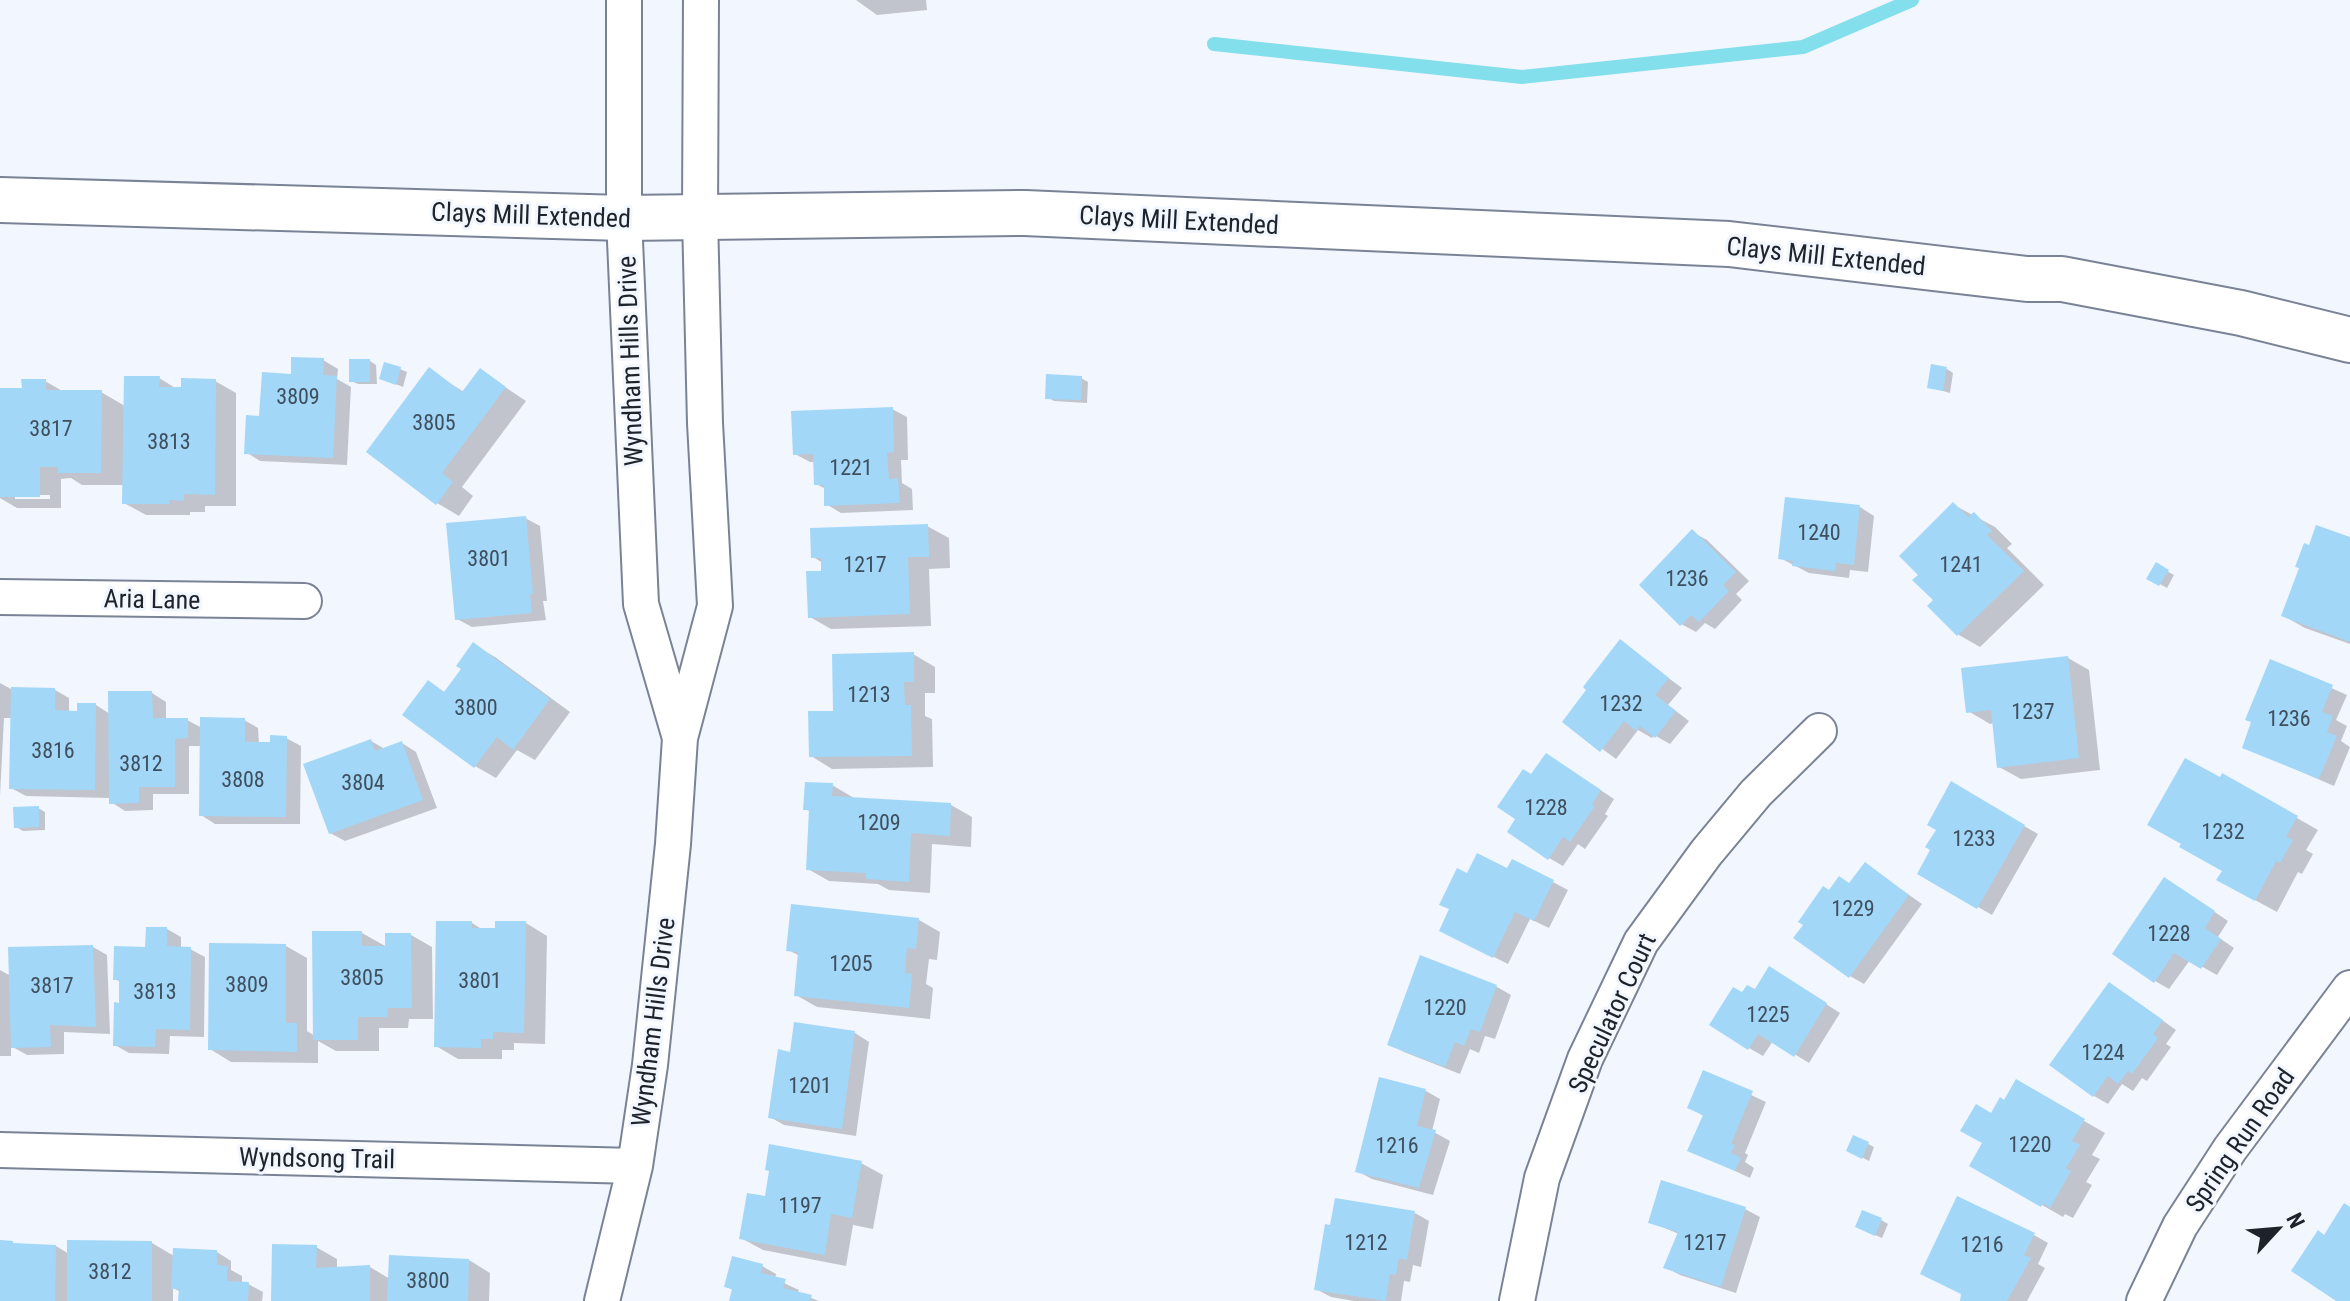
<svg xmlns="http://www.w3.org/2000/svg" width="2350" height="1301" font-family="'Roboto Condensed',sans-serif">
<style>
.shadow{fill:#0003;fill-rule:evenodd}
.lines{fill:none;stroke-linecap:round;stroke-linejoin:round}
.stream{stroke:#83dfec;stroke-width:14}
.building{fill:#a2d7f8}
.minor-casing{stroke:#7a8396;stroke-width:38}
.secondary-casing{stroke:#7a8396;stroke-width:48}
.minor{stroke:#fff;stroke-width:34}
.secondary{stroke:#fff;stroke-width:44}
.labels{text-anchor:middle;dominant-baseline:central;stroke-width:6;stroke-linejoin:round;paint-order:stroke}
.number-label{font-size:22px;fill:#3f4f5e}
.street-label{font-size:26px;fill:#1e222a;stroke:#f2f6ff}
</style>
<rect width="100%" height="100%" fill="#f2f6ff"/>
<path class="shadow" d="M856 0H926L927 10 877 15Z
M323 360 338 369 337 379 351 387 347 465 260 461 246 452 261 418 293 376Z
M370 361 376 365 377 384H358L351 381Z
M400 369 407 372 403 387 381 378Z
M1947 369 1953 373 1950 393 1929 387Z
M429 370 464 392 481 371 526 401 462 487 473 496 459 516 437 503 369 451Z
M159 378 177 389 215 381 236 393V506H205V512H190V515H146L124 503 125 485H82L71 478 61 479V508H17L0 498V390H24L45 381 64 392H101L125 406ZM15 495H50V499H15Z
M1081 378 1088 382 1087 403 1054 401 1047 397Z
M892 409 907 417 908 460H901L902 483 912 489 913 510 841 513 826 504V489L816 484 815 462H810L795 454Z
M1787 499 1860 507 1874 516 1868 572 1850 570 1849 578 1809 573 1780 558Z
M1954 505 1995 527 2012 544 2007 548 2044 585 1980 647 1959 635 1930 606 1936 600 1921 575Z
M525 518 540 526 547 601H543L546 620 472 627 457 619Z
M927 526 949 538 950 568 929 569 931 626 831 629 810 617 824 573 823 563 813 557Z
M1692 532 1707 540 1749 581 1736 594 1742 600 1715 629 1705 623 1696 632 1681 624Z
M2350 539V644L2305 628 2284 616 2310 547Z
M2156 565 2174 575 2167 588 2149 578Z
M1620 642 1682 688 1668 705 1689 721 1670 744 1654 735 1652 738 1638 730 1616 759 1565 721Z
M474 645 495 657 570 712 535 760 517 750 496 778 475 766 428 682 446 693 463 668Z
M913 654 935 667V693H925V716L932 719 933 767 832 769 811 756 835 713Z
M2068 658 2089 670 2100 770 2021 779 1999 767 1994 723 1990 724 1968 711Z
M2271 661 2347 695 2336 720 2347 726 2341 741 2350 747 2334 786 2244 747Z
M0 683 11 689 55 690 69 698V713H79L96 705 110 714 152 693 166 702V720H187L202 728 244 720 258 728 259 744H272L286 738 301 746 300 824H215L201 815 202 746H189V794H153V810L125 811 111 802 110 798 26 796 11 788 12 718H4L0 796Z
M371 741 385 749 402 743 416 752 437 808 345 841 330 833Z
M1561 764 1614 799 1605 814 1608 816 1585 849 1578 844 1563 866 1549 858 1532 777Z
M2223 776 2318 830 2306 850 2313 854 2302 874 2298 872 2277 912 2240 892 2224 871 2221 780Z
M1952 784 2038 834 1992 915 1919 873 1933 849Z
M832 785 854 798 951 805 972 817 971 847 932 844 930 893 889 890 878 884 829 881 808 869 811 812 805 809Z
M38 808 45 812V830L23 831 16 827Z
M1513 861 1568 890 1549 928 1530 919 1508 964 1456 938 1468 876 1508 871Z
M1865 864 1922 904 1864 984 1850 976 1830 892 1850 884Z
M2178 887 2228 921 2218 937 2234 948 2217 975 2190 960 2169 989 2155 981Z
M919 920 940 932 937 960 929 959 926 984 933 988 930 1019 817 1007 796 995 800 956 788 950Z
M472 923 483 930 526 923 547 936 545 1044 514 1043V1050H502V1059H458L436 1046Z
M167 929 181 937V949H190L205 957 204 1037 170 1036 169 1054 129 1053 115 1045 121 1005V982L115 979Z
M362 933 387 947 411 935 432 947 433 1019H409L408 1028H379V1051H336L318 1041V1063L231 1062 210 1049 286 946 307 958V1031L315 1036Z
M93 947 107 955 110 1034 64 1032V1054L27 1055 11 1046V1056H0V970L11 976Z
M1421 958 1497 987 1511 995 1495 1039 1485 1036 1479 1053 1470 1049 1460 1074 1404 1052 1389 1044Z
M1784 977 1840 1013 1809 1063 1773 1041 1763 1056 1749 1048 1742 995 1755 992Z
M2124 993 2176 1030 2166 1044 2171 1047 2147 1081 2142 1078 2133 1091 2122 1084 2108 1104 2094 1096Z
M855 1033 869 1042 856 1136 784 1125 770 1117 792 1054Z
M1704 1073 1766 1102 1745 1153 1748 1155 1745 1162 1754 1168 1750 1178 1690 1150 1704 1116 1689 1108Z
M1381 1079 1426 1091 1440 1099 1432 1131 1450 1141 1433 1195 1372 1179 1357 1171Z
M2017 1082 2105 1133 2092 1155 2100 1159 2086 1182 2092 1185 2073 1218 2065 1214 2063 1217 1972 1165 1985 1143 1991 1116 2005 1103Z
M1868 1144 1874 1147 1869 1161 1848 1150Z
M861 1163 883 1175 873 1229 853 1225 846 1266 763 1250 741 1238 766 1199Z
M1745 1209 1760 1217 1736 1293 1680 1275 1665 1267 1679 1234 1650 1222Z
M1415 1213 1429 1221 1421 1267 1413 1265 1410 1282 1404 1281 1401 1301H1354L1331 1297 1316 1289Z
M1881 1220 1888 1224 1882 1238 1864 1230Z
M2034 1235 2048 1243 2038 1264 2045 1268 2027 1301H1964Z
M0 1243 56 1246 69 1254 152 1243 174 1256 217 1252 231 1261V1270L242 1276V1283L248 1284 263 1292 262 1301H180L181 1292 173 1288V1301H0Z
M316 1247 337 1259V1269L370 1267 390 1279 469 1260 490 1273 489 1301H273Z
M762 1266 776 1274 775 1279 799 1290 798 1293 819 1301H731L734 1291 726 1286Z"/>
<g class="lines">
<path class="stream" d="M1214 44 1522 77 1803 47 1912 0"/>
</g>
<path class="building" d="M291 357 324 358 323 375 337 376 333 458 244 454 246 415 259 416 262 372 291 374Z
M349 359H370V382H349Z
M384 362 401 367 396 385 379 379Z
M1931 364 1947 367 1943 391 1927 388Z
M429 367 462 392 480 368 506 387 442 473 453 482 436 505 366 452Z
M1046 374 1082 376 1081 400 1045 399Z
M124 376H160L159 387H181V378L216 379 215 495 184 494V501L169 500V504H122Z
M21 379H46V390H102L101 473H58V467H40V497H0V388H22Z
M893 407 894 452 887 453 889 479 898 478 900 503 824 506V485H814L813 454 793 455 791 411Z
M1785 497 1860 505 1854 565 1836 563 1835 571 1792 566 1793 561 1778 559Z
M1953 502 1968 517 1974 512 1992 531 1987 535 2024 571 1957 636 1927 606 1933 600 1912 580 1918 575 1899 556Z
M526 516 533 594H530L532 613 455 620 446 523Z
M928 524 929 557H908L910 614 808 618 806 571H821V558H811L810 528Z
M2316 525 2350 537V642L2281 616 2299 568 2295 567 2304 543 2309 545Z
M1692 529 1736 572 1723 585 1729 591 1699 622 1691 615 1680 626 1639 585Z
M2156 562 2169 570 2159 586 2146 579Z
M1620 639 1669 678 1655 695 1676 711 1655 738 1640 726 1636 731 1624 721 1600 752 1562 722 1586 690 1583 687Z
M473 642 550 699 513 750 497 737 474 768 402 715 428 680 444 692 461 669 456 666Z
M914 652V682H904L905 705H911L912 756 809 757 808 711H833L832 654Z
M2068 656 2079 758 1997 768 1991 710 1966 713 1961 668Z
M2270 659 2333 685 2322 712 2333 716 2327 732 2337 736 2319 779 2242 748 2251 722 2245 720Z
M11 687 55 688V710L77 711V703H96L95 790 9 789Z
M108 691H152L153 718H188V738L175 739V787H139V803L109 804Z
M200 717 245 718V742H270V735L287 736 286 817 199 816Z
M371 739 375 751 402 741 423 800 329 834 303 764Z
M1546 753 1601 790 1592 804 1595 806 1570 842 1563 837 1548 860 1507 832 1515 819 1497 807 1523 769 1531 774Z
M2185 758 2220 777 2222 773 2298 816 2286 837 2293 840 2280 863 2276 861 2255 901 2216 880 2222 871 2179 847 2181 844 2147 825Z
M1951 781 2025 825 1977 909 1917 874 1930 850 1925 847 1936 830 1927 825Z
M805 782 833 783 832 796 951 803 950 836 911 833 909 882 866 879V873L806 870 809 810H803Z
M39 806V827L14 828 13 807Z
M1477 853 1507 868 1512 859 1554 880 1534 921 1515 912 1493 958 1439 931 1449 909 1439 905 1457 868 1467 873Z
M1865 862 1909 895 1849 978 1793 938 1803 925 1798 922 1823 886 1829 890 1839 876 1849 883Z
M2164 877 2215 911 2205 928 2221 939 2201 969 2174 953 2154 983 2112 954Z
M791 904 919 918 916 949 907 948 905 973 912 974 909 1008 794 996 798 952 786 951Z
M436 921H472V928H495V921H526L524 1033 493 1032V1039H481V1048L434 1047Z
M146 927H167V946L191 947 190 1030 156 1029 155 1047 113 1046 114 1002 119 1003V980H113L114 946 145 947Z
M312 931H362V946H385V933H411L412 1008H388L387 1017H358V1040H313Z
M209 943 286 944V1023H297V1052L208 1050Z
M93 945 96 1027 50 1025 51 1047 11 1048 8 947Z
M1420 955 1497 985 1480 1032 1471 1029 1464 1046 1455 1042 1445 1067 1387 1045Z
M1769 966 1827 1003 1794 1057 1758 1034 1748 1050 1709 1025 1733 987 1742 992 1747 985 1755 989Z
M2109 982 2163 1020 2153 1034 2158 1038 2132 1074 2128 1071 2118 1084 2108 1076 2093 1097 2049 1065Z
M794 1022 855 1031 842 1129 768 1118 778 1049 790 1052Z
M1703 1070 1753 1091 1731 1144 1735 1145 1731 1153 1741 1158 1735 1171 1687 1151 1703 1115 1687 1108Z
M1379 1077 1426 1089 1417 1126 1436 1130 1419 1188 1355 1172Z
M2016 1079 2085 1119 2072 1141 2080 1145 2066 1168 2071 1171 2050 1208 2043 1203 2041 1207 1969 1166 1982 1143 1960 1131 1976 1104 1991 1113 2000 1097 2004 1100Z
M1853 1135 1869 1142 1862 1159 1846 1151Z
M769 1144 862 1161 852 1218 831 1214 825 1255 739 1239 747 1193 765 1196 769 1171 765 1170Z
M1661 1180 1746 1207 1721 1287 1663 1268 1678 1232 1648 1223Z
M1957 1196 2035 1233 2024 1255 2031 1258 2007 1301H1960L1961 1294 1920 1274Z
M1335 1198 1415 1211 1407 1260 1399 1258 1396 1275 1390 1274 1386 1301 1314 1290 1325 1224 1330 1225Z
M2344 1203 2350 1207V1301H2336L2291 1271 2318 1230 2324 1235Z
M1862 1210 1882 1218 1875 1236 1855 1227Z
M0 1240 13 1241V1243L56 1245 55 1301H0Z
M67 1240 152 1241V1301H67Z
M272 1244 317 1245 316 1268 370 1265V1301H271Z
M173 1248 217 1250V1265L228 1266 227 1281 249 1282 248 1301H178L179 1289H171Z
M389 1255 469 1259 468 1301H387Z
M732 1256 763 1264 761 1273 786 1279 783 1288 812 1295 810 1301H729L732 1289 724 1287Z"/>
<g class="lines">
<defs>
<path id="minor" d="M624 0V218L641 604 680 738
M0 597 304 601
M0 1150 635 1166
M602 1301 635 1166 650 1065 673 844 680 738 715 606 705 423 700 217 701 0
M1517 1301 1542 1178 1585 1059 1641 942 1706 853 1756 793 1819 731
M2144 1301 2180 1226 2230 1149 2350 988"/>
<path id="secondary" d="M0 200 624 218 1025 213 1729 244 2027 279H2062L2241 313 2350 340"/>
</defs>
<use href="#minor" class="minor-casing"/>
<use href="#secondary" class="secondary-casing"/>
<use href="#minor" class="minor"/>
<use href="#secondary" class="secondary"/>
</g>
<g class="labels">
<g class="number-label">
<text x="298" y="396">3809</text>
<text x="434" y="422">3805</text>
<text x="51" y="428">3817</text>
<text x="169" y="441">3813</text>
<text x="851" y="467">1221</text>
<text x="1819" y="532">1240</text>
<text x="489" y="558">3801</text>
<text x="865" y="564">1217</text>
<text x="1961" y="564">1241</text>
<text x="1687" y="578">1236</text>
<text x="869" y="694">1213</text>
<text x="1621" y="703">1232</text>
<text x="476" y="707">3800</text>
<text x="2033" y="711">1237</text>
<text x="2289" y="718">1236</text>
<text x="53" y="750">3816</text>
<text x="141" y="763">3812</text>
<text x="243" y="779">3808</text>
<text x="363" y="782">3804</text>
<text x="1546" y="807">1228</text>
<text x="879" y="822">1209</text>
<text x="2223" y="831">1232</text>
<text x="1974" y="838">1233</text>
<text x="1853" y="908">1229</text>
<text x="2169" y="933">1228</text>
<text x="851" y="963">1205</text>
<text x="362" y="977">3805</text>
<text x="480" y="980">3801</text>
<text x="247" y="984">3809</text>
<text x="52" y="985">3817</text>
<text x="155" y="991">3813</text>
<text x="1445" y="1007">1220</text>
<text x="1768" y="1014">1225</text>
<text x="2103" y="1052">1224</text>
<text x="810" y="1085">1201</text>
<text x="2030" y="1144">1220</text>
<text x="1397" y="1145">1216</text>
<text x="800" y="1205">1197</text>
<text x="1366" y="1242">1212</text>
<text x="1705" y="1242">1217</text>
<text x="1982" y="1244">1216</text>
<text x="110" y="1271">3812</text>
<text x="428" y="1280">3800</text>
</g>
<g class="street-label">
<text transform="translate(531 215) rotate(2)">Clays Mill Extended</text>
<text transform="translate(1179 220) rotate(3)">Clays Mill Extended</text>
<text transform="translate(1826 256) rotate(6)">Clays Mill Extended</text>
<text transform="translate(630 361) rotate(-92)">Wyndham Hills Drive</text>
<text transform="translate(152 599) rotate(1)">Aria Lane</text>
<text transform="translate(1612 1013) rotate(-65)">Speculator Court</text>
<text transform="translate(653 1022) rotate(-83)">Wyndham Hills Drive</text>
<text transform="translate(2240 1140) rotate(-55)">Spring Run Road</text>
<text transform="translate(317 1158) rotate(1)">Wyndsong Trail</text>
</g>
</g>
<g transform="translate(2278 1229) rotate(64)" stroke="#f2f6ff" stroke-width="6" paint-order="stroke">
<path d="M0-6L14 30L0 20L-14 30Z" fill="#1e222a"/>
<text y="-12" font-size="22" font-weight="bold" text-anchor="middle" fill="#1e222a">N</text>
</g>
</svg>
